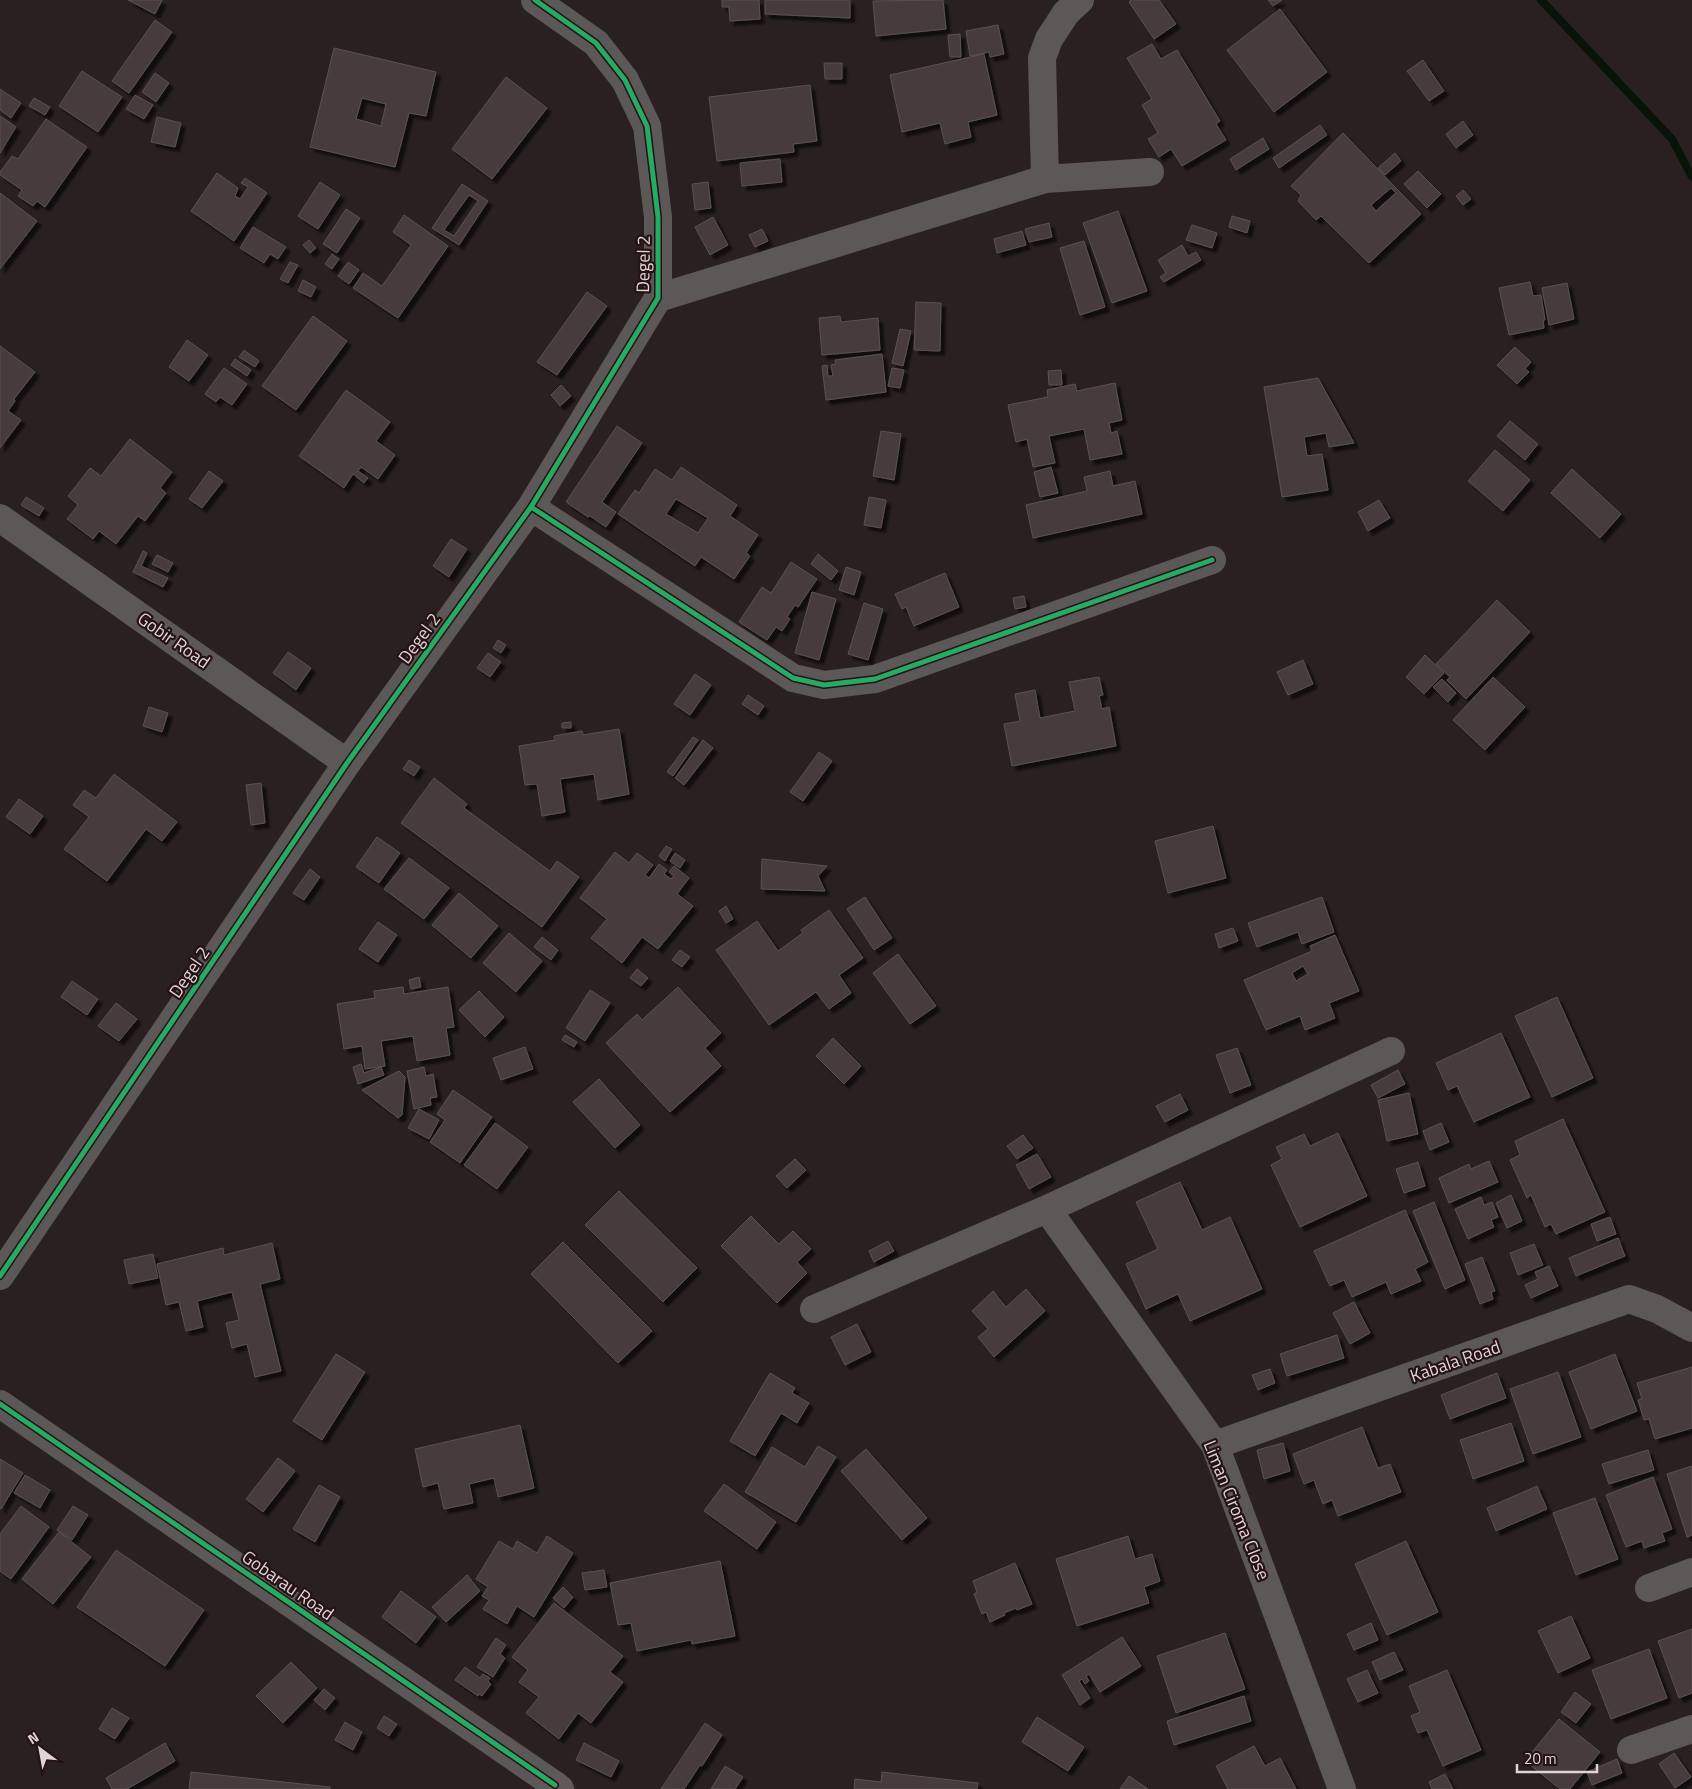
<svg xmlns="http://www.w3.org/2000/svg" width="1692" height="1789" font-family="'Titillium Web',sans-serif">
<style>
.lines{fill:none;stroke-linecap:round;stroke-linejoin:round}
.stream{stroke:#071407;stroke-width:8}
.building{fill:#463b3d;stroke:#5b5152;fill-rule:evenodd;filter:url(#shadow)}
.minor{stroke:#5d5858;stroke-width:28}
.major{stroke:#605859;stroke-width:28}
.cycleway-casing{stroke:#251215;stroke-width:8}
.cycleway{stroke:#26ab63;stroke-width:5}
.labels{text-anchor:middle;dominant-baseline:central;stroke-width:4.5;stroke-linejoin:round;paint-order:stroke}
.street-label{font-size:18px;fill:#e2d4d5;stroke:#251215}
</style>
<defs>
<filter id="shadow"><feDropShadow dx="4.5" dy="4.5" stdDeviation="1" flood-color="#0009"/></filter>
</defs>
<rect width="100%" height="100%" fill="#2a2022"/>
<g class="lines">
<path class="stream" d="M1541 0 1672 139 1692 177"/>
</g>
<path class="building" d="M128 0H162L155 14Z
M722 0H759L760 19 730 21 729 7H722Z
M765 0H850V18L765 14Z
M943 0 946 29 876 36 873 1Z
M1131 0H1159L1176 24 1154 39 1129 2Z
M1268 0H1282L1273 6Z
M1280 9 1327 72 1274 112 1227 50Z
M155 20 172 32 129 93 112 81Z
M998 25 1004 54 990 57 989 52 970 56 966 31Z
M960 34 961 57H950L948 35Z
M1152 44 1161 59 1177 50 1220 121 1216 124 1226 140 1182 166 1171 149 1159 157 1148 139 1158 133 1142 105 1152 99 1127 58Z
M334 48 436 72 426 116 409 113 395 167 310 147ZM362 98 386 104 381 126 356 119Z
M984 54 997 115 968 122 971 137 945 144 940 123 902 132 890 75Z
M1423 60 1444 91 1429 101 1407 71Z
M824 63H842V79H825Z
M82 71 122 97 98 132 59 106Z
M155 73 169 83 156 102 142 92Z
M506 77 547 108 492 179 452 149Z
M810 85 817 141 793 144 794 152 717 161 709 97Z
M0 89 21 103 11 118 0 110Z
M135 95 153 105 144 119 126 109Z
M34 98 50 107 45 115 29 106Z
M0 116 16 127 0 153Z
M157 117 181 123 175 147 151 142Z
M46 119 87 147 45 207 37 201 33 206 18 196 22 190 0 175V172L12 156 18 159Z
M1463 121 1473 135 1456 148 1446 134Z
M1320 125 1327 135 1279 168 1273 158Z
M1343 133 1421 214 1369 263 1321 216 1316 220 1298 201 1301 195 1291 186ZM1391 188 1396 193 1376 211 1371 205Z
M1263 138 1269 149 1236 170 1230 159Z
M1395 153 1401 161 1385 175 1378 168Z
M780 159 782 182 742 186 740 163Z
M1418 171 1441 194 1427 208 1404 184Z
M217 173 238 188 235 196 240 199 248 187 241 183 245 178 267 193 234 241 191 211Z
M320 182 340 195 318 229 298 216Z
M708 182 711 208 695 210 692 184Z
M462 184 488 201 459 245 432 228ZM469 195 478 201 454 236 444 230Z
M1463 190 1471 199 1463 205 1456 196Z
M0 193 37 221 0 269Z
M346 209 360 218 337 253 323 244Z
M1118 211 1147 291 1112 303 1083 223Z
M404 215 448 246 398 318 353 288 363 273 382 286 411 245 393 232Z
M1232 216 1250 221 1247 233 1229 227Z
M713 217 728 245 710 255 695 227Z
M1049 223 1052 237 1029 242 1025 229Z
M1192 225 1217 233 1212 248 1186 240Z
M253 227 286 247 278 259 270 254 264 263 240 248Z
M762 229 768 241 755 247 749 235Z
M1022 231 1026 245 997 253 994 239Z
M309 240 316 248 310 253 303 245Z
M1084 241 1105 307 1080 315 1060 248Z
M1182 245 1188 256 1196 252 1201 260 1164 282 1160 277 1166 273 1158 260Z
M332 254 339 259 332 269 325 264Z
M290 262 298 265 288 283 280 279Z
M348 262 359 270 349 284 338 276Z
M303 280 316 287 311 297 298 291Z
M1530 282 1533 296 1541 295 1545 320H1543L1544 328 1509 335 1499 288Z
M1567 283 1574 319 1549 325 1542 288Z
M587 292 607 306 557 375 537 362Z
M916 302 941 303 940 351 914 350Z
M313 316 347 341 296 410 262 386Z
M840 316 841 322 878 318 880 350 822 355 819 318Z
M900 329 911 331 903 366 892 363Z
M187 340 208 355 189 381 169 367Z
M0 346 35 372 14 399 15 401 8 411 21 420 0 448Z
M1515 347 1531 362 1525 369 1529 372 1517 384 1497 365Z
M244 350 259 361 255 367 239 357Z
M882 354 886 392 826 400 822 366 827 365 828 376H833L831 365 836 364 835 360Z
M235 359 251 370 247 376 231 365Z
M224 368 247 384 232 405 220 397 216 402 205 394Z
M892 368 904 370 900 388 888 386Z
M1061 370 1062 385H1049L1048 371Z
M1318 378 1354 443 1329 447 1326 433 1304 437 1307 456 1322 454 1328 490 1282 497 1264 387Z
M1115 383 1122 420 1109 423 1111 433 1117 431 1122 454 1090 460 1084 429 1049 436 1055 463 1033 467 1027 439 1016 442 1008 405 1048 397 1047 390 1075 384 1077 391Z
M561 385 571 396 560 406 551 395Z
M346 390 390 422 376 441 395 455 378 479 361 467 358 471 368 478 364 483 353 474 344 488 299 456Z
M1510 421 1538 444 1525 460 1497 436Z
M617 426 642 443 602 502 616 512 606 527 590 516 588 517 566 502Z
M881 431 901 434 894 480 873 476Z
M130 439 172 472 160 488 166 493 145 521 138 516 116 544 99 531 93 539 67 519 78 505 68 496 90 468 101 476Z
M1495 450 1530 480 1503 511 1468 481Z
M681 467 737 505 730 516 758 535 746 553 750 556 734 579 701 557 695 566 618 514 635 490 639 493 655 469 672 480ZM676 499 708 518 698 533 666 514Z
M1051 467 1058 493 1040 497 1034 472Z
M1572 469 1621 514 1600 538 1551 493Z
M209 471 223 481 202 508 189 499Z
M1110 471 1113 486 1135 481 1142 514 1033 538 1026 505 1087 491 1084 477Z
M26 497 44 508 39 516 21 505Z
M869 497 886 500 881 528 864 525Z
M1379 500 1390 518 1368 531 1358 512Z
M451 539 467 549 449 577 433 566Z
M143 551 147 553 141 566 168 578 163 587 133 572Z
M818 554 838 571 831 580 811 564Z
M157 555 173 563 168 572 152 564Z
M791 562 817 579 798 607 795 605 787 617 790 619 782 631 776 627 767 640 739 622 762 587 771 593Z
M846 567 861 572 854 595 839 590Z
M945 573 959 607 914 626 906 607 902 609 895 594Z
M812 592 836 599 819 660 795 653Z
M1024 596 1026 607 1015 609 1013 598Z
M1497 600 1530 632 1466 699 1447 680 1450 677 1436 664Z
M864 603 883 609 868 660 848 654Z
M498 640 506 645 501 653 493 648Z
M288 652 311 668 296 690 273 673Z
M488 653 501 662 490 677 477 668Z
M1425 655 1444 673 1424 694 1406 677Z
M1303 660 1313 684 1288 695 1277 672Z
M695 674 711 685 690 715 674 704Z
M1099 677 1103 695 1099 696 1102 709 1109 707 1116 746 1012 766 1004 724 1020 721 1015 694 1035 690 1040 718 1075 711 1069 682Z
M1493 677 1525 707 1485 750 1453 720Z
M1442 679 1456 693 1448 702 1433 687Z
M748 695 764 706 758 715 742 704Z
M149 707 168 713 162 732 143 726Z
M571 722V728H562V723Z
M619 729 629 794 598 800 594 774 560 779 565 812 542 816 537 784 525 785 519 746 555 740 554 736 582 731 583 735Z
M693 737 698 740 673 776 667 772Z
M703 740 713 748 684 785 675 778Z
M819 752 832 761 803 801 790 792Z
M409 760 420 767 414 776 403 769Z
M114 774 177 822 162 841 146 829 107 881 64 849 89 817 73 805 84 790 96 798Z
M434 778 467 804 464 808 550 871 557 861 579 877 542 927 401 823Z
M261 783 265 823 251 825 246 785Z
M19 799 43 816 30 834 6 817Z
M1213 826 1226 878 1168 893 1155 841Z
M377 837 400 853 379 883 356 867Z
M666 846 672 849 665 861 659 856Z
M615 852 629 863 637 853 653 865 645 875 649 878 659 864 667 870 664 874 671 879 674 876 669 872 674 866 689 878 677 894 693 906 658 949 642 937 622 963 591 938 607 919 580 898Z
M675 853 685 860 680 868 670 861Z
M409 858 449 888 424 919 384 889Z
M762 859 827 866 818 876 825 891 761 889Z
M310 869 320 877 304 900 293 893Z
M459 893 498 926 471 958 432 925Z
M865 897 892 938 874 950 847 909Z
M1322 897 1334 932 1302 944 1298 932 1257 947 1248 923Z
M726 906 733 919 726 923 719 911Z
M829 910 863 958 839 975 851 993 829 1009 816 992 769 1025 716 950 757 921 778 951 803 933 801 930Z
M378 922 397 935 378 962 359 949Z
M1233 928 1238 941 1219 948 1215 934Z
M509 933 542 961 516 992 483 963Z
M1335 935 1359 991 1329 1003 1335 1018 1305 1030 1300 1016 1266 1030 1244 980 1312 951 1310 946Z
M542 937 558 950 551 960 534 947Z
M680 950 690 957 682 967 672 960Z
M898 954 936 1006 910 1024 873 973Z
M1303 966 1308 974 1296 981 1292 973Z
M637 969 648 978 641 986 630 978Z
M419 977 421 987 411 989 409 980Z
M72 981 98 999 87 1015 61 997Z
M403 987 404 994 448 987 454 1027 446 1028 450 1055 417 1061 413 1036 381 1041 385 1066 365 1069 362 1046 344 1049 337 1004 375 998 374 991Z
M678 987 721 1033 705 1048 721 1066 670 1112 606 1043 637 1014 642 1020Z
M590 990 610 1003 585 1041 566 1028Z
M479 991 504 1017 485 1037 459 1010Z
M1557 997 1593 1078 1552 1097 1515 1016Z
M116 1003 137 1019 119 1041 98 1026Z
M1501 1033 1530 1097 1474 1122 1457 1086 1448 1090 1436 1063Z
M565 1035 577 1042 574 1047 562 1040Z
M833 1038 861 1066 844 1084 816 1056Z
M525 1047 533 1069 501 1080 493 1058Z
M1237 1048 1251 1085 1230 1093 1216 1055Z
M361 1064 364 1073 381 1067 384 1075 358 1084 353 1067Z
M424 1067 426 1076 433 1074 437 1097 430 1098 431 1105 414 1109 407 1071Z
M1398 1070 1405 1084 1378 1098 1371 1085Z
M399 1071 405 1077 402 1115 398 1118 362 1090Z
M599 1079 640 1125 615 1148 573 1102Z
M453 1090 492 1117 460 1163 430 1142 445 1120 437 1114Z
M1409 1093 1418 1134 1387 1141 1378 1100Z
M1180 1094 1188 1110 1165 1122 1156 1106Z
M419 1109 439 1120 429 1139 408 1128Z
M1563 1119 1605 1212 1556 1234 1551 1224 1545 1227 1531 1195 1527 1198 1510 1160 1520 1155 1515 1141Z
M495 1123 528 1147 497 1189 464 1165Z
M1441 1123 1449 1142 1430 1150 1423 1131Z
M1338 1133 1367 1196 1300 1227 1271 1165 1282 1159 1276 1147 1304 1134 1310 1146Z
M1023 1135 1033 1148 1017 1159 1007 1146Z
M1037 1154 1051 1177 1029 1189 1016 1165Z
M795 1159 806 1170 787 1188 776 1176Z
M1489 1161 1498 1182 1449 1203 1439 1178 1469 1164 1471 1169Z
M1418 1162 1425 1186 1404 1193 1396 1169Z
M1180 1182 1202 1230 1230 1217 1262 1289 1190 1321 1178 1294 1146 1309 1126 1264 1158 1249 1136 1202Z
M619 1191 697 1268 663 1302 585 1225Z
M1511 1195 1522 1221 1507 1228 1496 1203Z
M1481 1197 1484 1205 1492 1202 1498 1217 1491 1220 1494 1227 1468 1239 1455 1209Z
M1434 1202 1465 1280 1445 1289 1413 1211Z
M1405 1210 1428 1262 1415 1269 1421 1281 1391 1294 1386 1282 1352 1297 1344 1280 1330 1286 1314 1251Z
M751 1216 779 1244 793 1231 811 1249 797 1262 807 1273 777 1303 721 1246Z
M1610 1217 1616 1234 1597 1241 1591 1224Z
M1618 1238 1625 1256 1576 1276 1569 1258Z
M888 1241 894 1251 874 1262 869 1251Z
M563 1242 652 1331 618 1363 531 1274Z
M272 1243 280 1279 260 1284 281 1371 255 1377 247 1344 232 1348 226 1323 239 1320 232 1292 197 1301 203 1327 186 1331 179 1302 166 1305 157 1264 223 1248 224 1255Z
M1534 1244 1543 1265 1518 1275 1510 1253Z
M153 1254 158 1278 129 1284 124 1260Z
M1482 1257 1495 1291 1491 1292 1493 1299 1480 1304 1465 1264Z
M1549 1266 1558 1286 1531 1298 1525 1285 1538 1279 1535 1272Z
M1026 1289 1045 1311 994 1357 978 1337 988 1329 972 1311 993 1291 1006 1307Z
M1354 1302 1370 1333 1350 1344 1333 1313Z
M857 1324 871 1352 845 1365 831 1337Z
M1337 1335 1344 1358 1287 1376 1280 1354Z
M336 1354 365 1372 322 1440 293 1421Z
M1615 1354 1637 1411 1591 1429 1569 1372Z
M1692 1367V1428L1655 1439 1649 1419 1644 1420 1638 1400 1642 1399 1637 1383Z
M1270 1369 1275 1383 1258 1390 1252 1375Z
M1558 1372 1581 1437 1533 1454 1510 1389Z
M770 1373 795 1388 792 1393 809 1403 797 1423 781 1413 755 1456 730 1441Z
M1497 1373 1506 1398 1450 1419 1441 1395Z
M1511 1423 1524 1461 1473 1479 1460 1440Z
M520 1425 534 1488 498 1497 494 1478 469 1484 473 1503 444 1509 438 1483 423 1487 415 1449Z
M1362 1427 1378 1468 1390 1464 1401 1492 1338 1516 1332 1500 1323 1504 1314 1480 1304 1484 1293 1454Z
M1283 1443 1290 1471 1264 1479 1257 1450Z
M818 1446 836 1457 796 1522 745 1492 772 1447 805 1467Z
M866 1449 927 1518 902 1540 841 1471Z
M1648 1450 1654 1470 1609 1484 1602 1464Z
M278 1458 295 1471 263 1512 246 1499Z
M0 1459 23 1473 1 1509 0 1508Z
M1692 1466V1535L1687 1537 1667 1474Z
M25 1475 50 1490 40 1508 14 1493Z
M1653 1477 1672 1529 1662 1533 1665 1541 1644 1548 1642 1541 1626 1547 1606 1495Z
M724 1484 776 1522 757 1549 704 1511Z
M319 1485 340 1497 315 1542 293 1529Z
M1537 1486 1547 1509 1496 1531 1487 1508Z
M1595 1498 1618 1559 1576 1575 1553 1513Z
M21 1506 49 1527 11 1579 0 1571V1534Z
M73 1506 88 1515 72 1540 57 1530Z
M59 1532 91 1557 53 1604 22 1579Z
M547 1536 573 1553 534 1617 517 1606 507 1624 483 1609 489 1600 482 1596 488 1587 476 1579 499 1541 513 1549 517 1541 537 1553Z
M1128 1536 1135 1559 1152 1554 1160 1581 1144 1587 1149 1603 1077 1626 1056 1559Z
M1406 1541 1438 1612 1387 1635 1355 1564Z
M116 1550 204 1610 165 1666 77 1607Z
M720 1561 735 1636 692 1644 691 1640 637 1651 631 1623 618 1625 610 1583Z
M1015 1563 1032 1604 1017 1610 1016 1608 1004 1613 1005 1615 990 1622 986 1612 982 1614 974 1594 977 1592 973 1581Z
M604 1570 607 1587 585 1590 582 1573Z
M467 1575 480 1591 446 1622 432 1607Z
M563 1587 573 1597 564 1608 553 1598Z
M401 1591 436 1617 416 1643 382 1617Z
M554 1603 623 1656 610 1672 623 1682 591 1723 578 1713 559 1739 526 1713 539 1697 519 1682 528 1670 512 1657Z
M1571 1616 1590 1658 1558 1673 1538 1631Z
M1371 1623 1378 1640 1354 1650 1347 1634Z
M1692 1629V1693L1679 1698 1658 1641Z
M1225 1633 1245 1689 1176 1713 1157 1656Z
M1122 1637 1141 1666 1100 1692 1089 1674 1086 1676 1089 1681 1085 1684 1082 1679 1079 1681 1090 1698 1080 1705 1062 1675Z
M496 1638 506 1645 500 1654 505 1658 493 1677 477 1667Z
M1649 1649 1667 1698 1611 1719 1592 1670Z
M1394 1652 1403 1670 1380 1680 1372 1662Z
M291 1662 317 1688 283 1723 256 1696Z
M465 1667 480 1678 483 1674 490 1678 488 1681 491 1684 482 1696 479 1694 478 1696 455 1680Z
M1367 1670 1378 1693 1358 1702 1347 1679Z
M1447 1670 1481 1750 1443 1766 1427 1730 1418 1733 1411 1716 1420 1712 1409 1686Z
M324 1689 335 1698 325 1710 314 1700Z
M1575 1692 1591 1704 1576 1723 1561 1712Z
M1244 1696 1251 1721 1174 1745 1167 1721Z
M112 1708 129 1718 115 1739 99 1729Z
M384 1716 397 1724 389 1736 377 1728Z
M1037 1717 1084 1747 1068 1771 1022 1742Z
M1559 1719 1600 1752 1570 1789H1560L1525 1761Z
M345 1722 362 1732 353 1750 335 1740Z
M705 1723 722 1735 702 1766 700 1765 684 1789H661Z
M165 1743 175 1761 127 1789H112L106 1778Z
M584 1743 619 1761 611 1777 576 1760Z
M1254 1746 1265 1766 1280 1758 1296 1789H1228L1216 1766Z
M1674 1753 1691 1777 1675 1788 1659 1764Z
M1617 1759 1622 1773 1592 1785 1587 1772Z
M725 1766 743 1777 735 1789H711Z
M191 1772 330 1787V1789H189Z
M882 1772 978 1783 977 1789H854L855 1779 881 1782Z
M1445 1774 1453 1789H1432L1429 1782Z
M1129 1776 1148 1789H1120Z"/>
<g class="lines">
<path class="minor" d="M1045 179 1042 58 1049 39 1066 13 1080 0
M658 298 1045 179 1150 172
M531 507 793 678 824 685 875 679 1212 560
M0 518 347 763
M1047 1209 1215 1445 1342 1789
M0 1276 347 763 531 507 658 298V217L647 126 625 80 596 43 535 0
M814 1309 1047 1209 1391 1051
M0 1404 555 1785
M1215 1445 1629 1299 1657 1309 1692 1328
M1649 1588 1692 1572
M1631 1750 1692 1729"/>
<path class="major" d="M552 1789 555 1785 560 1789"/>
<defs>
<path id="cycleway" d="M531 507 793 678 824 685 875 679 1212 560
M0 1276 347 763 531 507 658 298V217L647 126 625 80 596 43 535 0
M0 1404 555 1785"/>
</defs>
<use href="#cycleway" class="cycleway-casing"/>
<use href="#cycleway" class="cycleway"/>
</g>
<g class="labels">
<g class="street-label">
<text transform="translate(643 264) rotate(-89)">Degel 2</text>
<text transform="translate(419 638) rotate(-54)">Degel 2</text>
<text transform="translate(174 640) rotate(35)">Gobir Road</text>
<text transform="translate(189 972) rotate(-56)">Degel 2</text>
<text transform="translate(1455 1361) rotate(-19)">Kabala Road</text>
<text transform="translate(1237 1510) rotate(68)">Liman Ciroma Close</text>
<text transform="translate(288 1585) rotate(35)">Gobarau Road</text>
</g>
</g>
<g transform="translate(40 1749) rotate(328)" stroke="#251215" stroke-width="4" paint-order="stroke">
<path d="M0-4L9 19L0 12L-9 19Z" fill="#e2d4d5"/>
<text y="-8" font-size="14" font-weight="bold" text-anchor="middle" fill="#e2d4d5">N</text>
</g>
<path d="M1517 1764v8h80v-8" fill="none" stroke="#e2d4d5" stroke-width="2.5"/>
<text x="1524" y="1764" font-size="15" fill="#e2d4d5" stroke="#251215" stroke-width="4" paint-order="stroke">20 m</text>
</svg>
